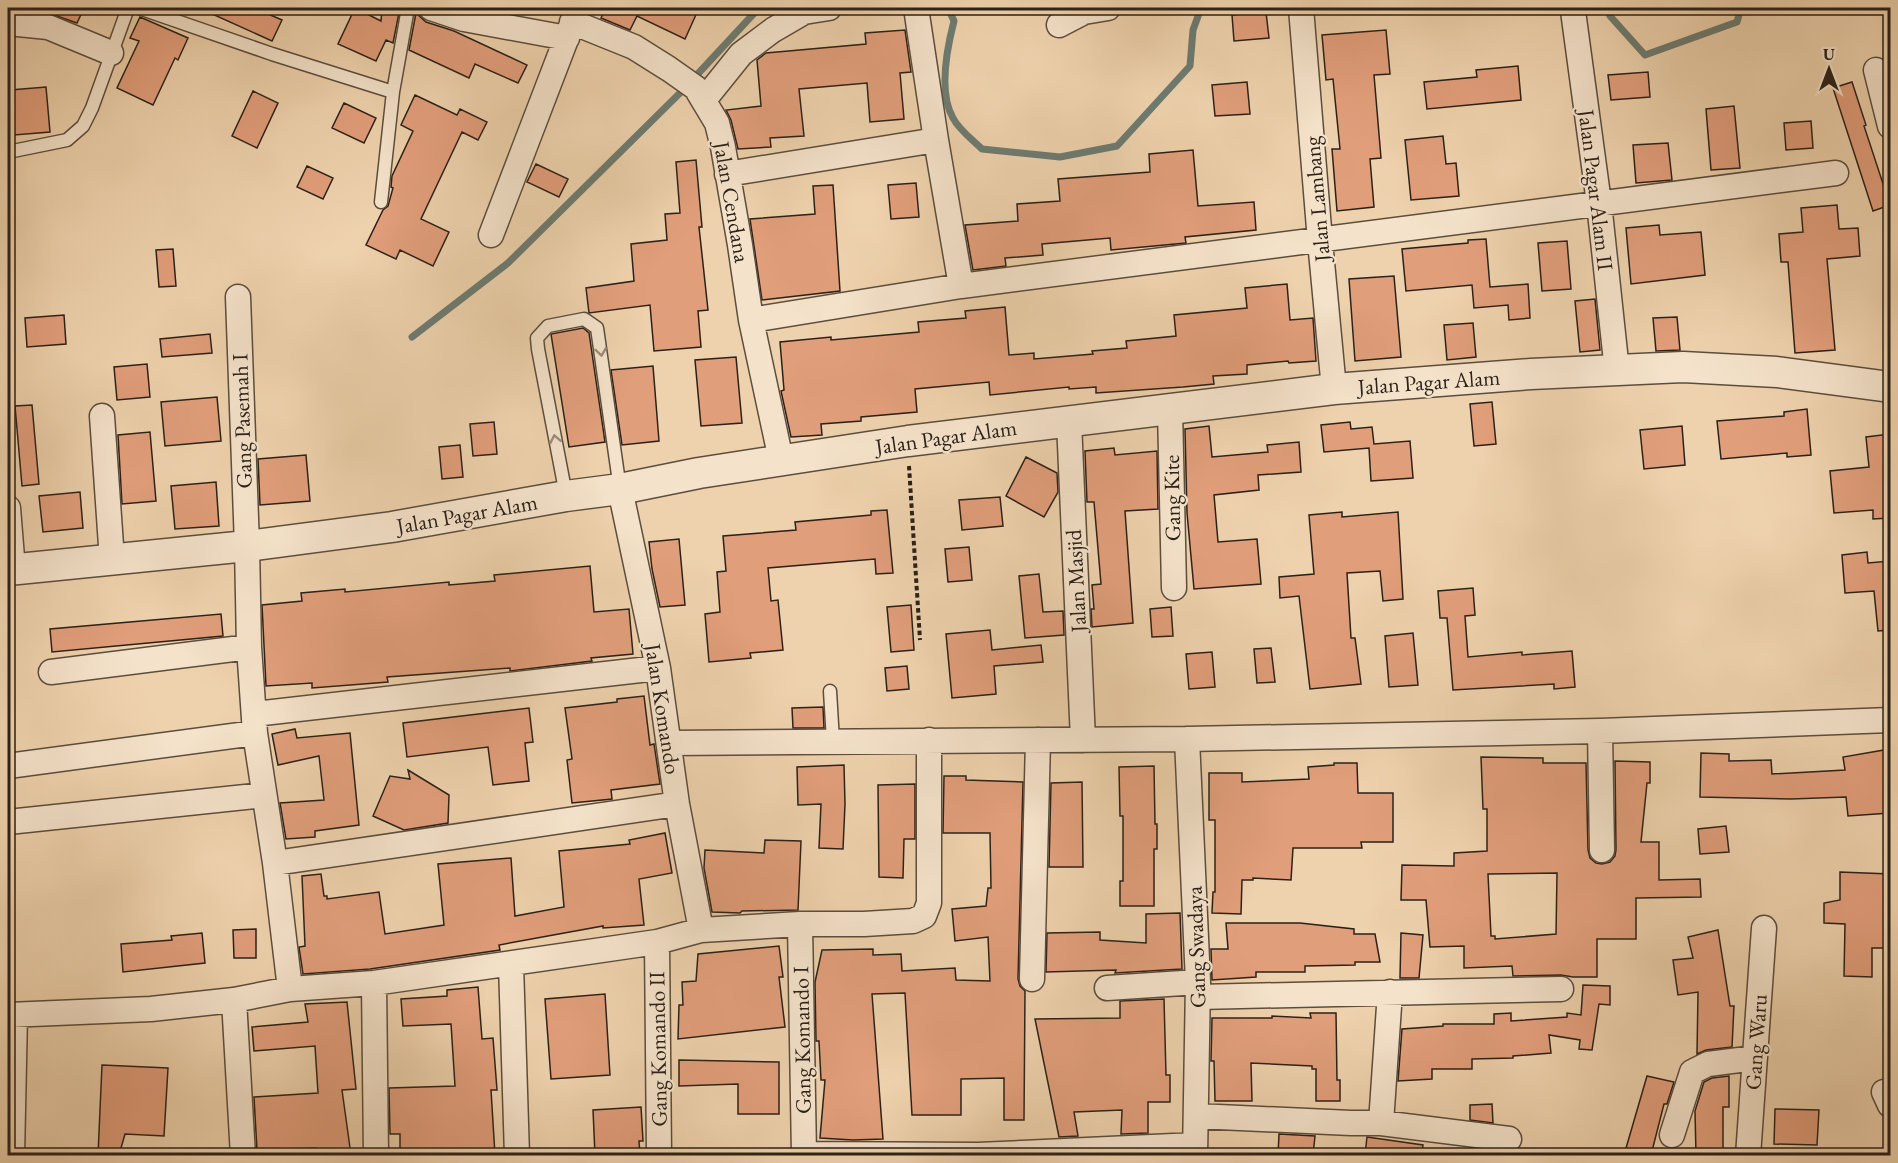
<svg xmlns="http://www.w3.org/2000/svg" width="1898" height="1163" font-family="'EB Garamond',serif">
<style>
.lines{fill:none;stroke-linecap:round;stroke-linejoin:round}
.stream{stroke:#6d7b71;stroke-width:7}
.building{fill:#e19e7b;stroke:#2b2119;stroke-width:1.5;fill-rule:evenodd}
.service-casing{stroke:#5c4d3e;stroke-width:15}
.minor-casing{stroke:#5c4d3e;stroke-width:27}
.tertiary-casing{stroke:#5c4d3e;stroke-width:33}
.path{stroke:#2b2119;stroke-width:4;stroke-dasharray:4.5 3;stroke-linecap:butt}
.service{stroke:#f4e2ca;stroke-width:12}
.minor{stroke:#f4e2ca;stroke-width:24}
.tertiary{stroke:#f4e2ca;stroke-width:30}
.oneway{stroke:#9a8b7a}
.labels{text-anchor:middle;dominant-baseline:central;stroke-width:4.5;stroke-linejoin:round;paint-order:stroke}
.street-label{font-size:22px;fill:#2b2119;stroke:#f4e2ca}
</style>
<rect width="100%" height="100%" fill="#eed2ad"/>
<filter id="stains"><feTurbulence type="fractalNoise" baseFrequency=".00333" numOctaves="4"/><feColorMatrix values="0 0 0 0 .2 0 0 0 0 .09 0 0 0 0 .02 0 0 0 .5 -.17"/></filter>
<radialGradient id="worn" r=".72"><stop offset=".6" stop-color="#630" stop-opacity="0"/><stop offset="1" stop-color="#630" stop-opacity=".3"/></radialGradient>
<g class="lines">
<path class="stream" d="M948 8 954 21C947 48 938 92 953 118 959 130 973 140 982 149L1060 157 1117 146 1190 66 1193 30 1201 8
M1469 8 1473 9 1491 8
M1607 8 1610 16 1645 55 1737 22 1741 8
M412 337 508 263 681 92 759 8"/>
</g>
<path class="building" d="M34 8H84L77 23Z
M199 8H254L282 20 272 41Z
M355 8 381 21 382 8H400L393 43 386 40 376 61 338 44Z
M606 8H699L685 39 637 16 630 30 601 18Z
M1266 12 1269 38 1234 41 1232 15Z
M416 13 426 22 454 31 527 65 518 83 475 64 469 78 409 50Z
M140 17 188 38 178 60 175 58 153 105 117 88 139 41 130 38Z
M905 30 911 72 900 73 904 119 870 122 867 83 799 89 804 136 770 138 771 147 738 149 731 120 726 110 761 106 757 60 766 53 866 44 865 33Z
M1386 30 1390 74 1374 75 1381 158 1370 159 1374 207 1337 211 1332 149H1340L1333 79 1326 80 1322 35Z
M1518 66 1521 100 1427 109 1424 82 1477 77 1476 70Z
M1648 72 1650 97 1611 100 1608 75Z
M1247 82 1250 114 1215 116 1212 85Z
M1852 82 1866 125 1864 126 1890 205 1873 211 1833 88Z
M46 87 50 132 14 135 10 90Z
M253 91 278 103 257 148 232 136Z
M415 95 457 115 460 109 487 122 478 140 462 132 421 219 449 232 433 266 400 250 396 259 366 245 383 210 388 206 393 188 391 187 392 176 413 131 401 125Z
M344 103 376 118 364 143 332 128Z
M1734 106 1740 168 1711 170 1706 109Z
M1811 121 1813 148 1786 150 1784 123Z
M1443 136 1446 164 1456 163 1459 196 1411 200 1405 140Z
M1668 143 1672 180 1636 183 1633 145Z
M1193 150 1198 206 1254 202 1256 230 1185 237 1186 243 1111 250 1110 238 1042 244 1043 255 1005 258 1006 266 973 270 965 225 1018 221 1017 204 1060 201 1058 179 1150 172 1149 154Z
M696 160 702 227H699L708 310 698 311 701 347 654 351 650 305 589 313 586 288 634 281 631 244 667 240 665 214 680 213 676 162Z
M536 164 568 179 559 197 527 182Z
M307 166 333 178 323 199 297 187Z
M916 183 919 217 891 219 888 185Z
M833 185 840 291 762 300 750 219 815 214 813 186Z
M1837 205 1839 229 1858 228 1860 256 1827 259 1835 350 1795 353 1788 262H1781L1779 234 1803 232 1801 208Z
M1659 225 1660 235 1701 232 1705 275 1631 284 1626 228Z
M1486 239 1490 287 1528 284 1530 318 1509 320 1508 305 1474 308 1472 285 1406 291 1402 249 1468 243V240Z
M1567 241 1571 289 1542 291 1538 243Z
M173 249 176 286 159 287 156 250Z
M1394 276 1401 357 1355 361 1349 279Z
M1287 284 1290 320 1313 318 1316 361 1289 363 1288 361 1247 365V374L1213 376 1214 384 1183 387 1096 393V387L1069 389V387L990 395 989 382 915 389 917 412 861 417V421L821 424 822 435 791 437 781 391 784 390 780 342 831 337V340L919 332 918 322 966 318 965 311 1005 307 1009 355 1034 353V359L1093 354 1092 351 1127 348 1126 341 1176 336 1174 315 1247 308 1245 288Z
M1595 299 1600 350 1580 352 1575 301Z
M64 315 66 344 27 347 25 318Z
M1677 317 1680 350 1656 351 1653 318Z
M1473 323 1476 357 1447 360 1444 325Z
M583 328 589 333 605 442 569 447 551 334Z
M210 334 212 353 162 357 160 339Z
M736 357 742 423 701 426 695 360Z
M147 364 150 397 117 400 114 367Z
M653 366 659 441 622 445 611 370Z
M217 397 221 441 165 446 161 402Z
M1492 402 1496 444 1474 446 1470 404Z
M32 405 39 484 22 486 15 406Z
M1807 409 1811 455 1787 457V453L1721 459 1717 421 1784 416V412Z
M494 422 497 454 473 456 470 424Z
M1350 422 1351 429 1372 427 1374 444 1410 441 1413 478 1371 481 1369 448 1324 452 1321 425Z
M1209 426 1212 457 1268 452 1267 445 1299 442 1301 472 1258 475 1259 490 1214 495 1218 542 1257 539 1261 584 1194 589 1187 513 1185 429Z
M1682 426 1685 465 1644 469 1640 430Z
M150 432 156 501 122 504 118 435Z
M1890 434V518L1873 519V510L1834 513 1830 471 1869 467 1866 437Z
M460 445 463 477 442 479 439 447Z
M1114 448 1115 455 1157 451 1158 509 1125 511 1133 623 1092 627 1091 609H1094L1092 585 1101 584 1094 502H1087L1085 451Z
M306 455 310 501 260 505 258 459Z
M1026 457 1057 473 1058 492 1044 517 1006 496Z
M216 482 219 526 175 529 171 486Z
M80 492 83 528 43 532 39 496Z
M1000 497 1003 526 962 530 959 500Z
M887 510 893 573 876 574 875 559 768 568 771 601 778 600 783 650 750 653 751 658 709 662 705 614 720 612 717 572 726 571 723 536 796 530 795 522 871 515V511Z
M1342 512V517L1398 512 1403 599 1383 601 1380 571 1347 573 1351 638H1355L1361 684 1310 689 1299 596 1280 598 1279 577 1314 574 1309 515Z
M679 539 685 605 660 607 652 569 649 542Z
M969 547 972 580 948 582 945 549Z
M1867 552 1868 563 1890 561V630L1878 631 1874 591 1845 593 1842 555Z
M590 566 594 612 629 609 633 654 591 658 592 661 510 671V668L387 677 388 682 363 684 312 688V683L266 686 262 605 302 601 301 593 345 589V592L449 582V585L495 581 494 575Z
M1039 574 1043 612 1063 611 1064 635 1025 638 1019 576Z
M1473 588 1475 615 1465 616 1468 657 1522 652V655L1572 651 1575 687 1554 689V684L1453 690 1447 618H1440L1438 591Z
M911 605 914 650 891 652 887 607Z
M1171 607 1173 636 1152 637 1150 609Z
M221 614 223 636 52 652 50 629Z
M990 630 992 650 1041 645 1043 662 994 666 996 694 952 698 946 634Z
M1413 633 1418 685 1389 687 1385 636Z
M1271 648 1275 682 1257 683 1254 649Z
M1212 652 1215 687 1189 689 1186 654Z
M907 666 909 689 887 691 885 668Z
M644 696 650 745 654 744 660 784 611 790 612 799 572 803 567 760 572 759 565 708 617 702V699Z
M823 707 824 728H793L792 708Z
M529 708 533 742 525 743 529 781 493 785 488 747 407 757 403 723Z
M295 729 297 738 350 733 359 825 315 831V837L286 839 280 803 324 800 319 756 278 765 272 734Z
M1890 749V813L1848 816 1846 797 1791 799 1700 797 1701 753 1729 754V761L1771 760 1772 774 1845 770 1843 757Z
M1481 757 1543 758V763H1586L1588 850 1590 858 1596 863 1602 864 1610 862 1615 856 1616 850 1615 761 1650 762V783H1647L1641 842H1659V880L1700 879 1701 897 1636 898V939H1597V977H1573L1561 975 1513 976 1512 966 1464 968V946L1430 947 1426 900H1401L1402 865 1454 866V853L1487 851V809H1483ZM1557 873 1556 934 1495 939V936H1491L1488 874Z
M1334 763H1357L1358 793H1393V842H1361L1362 848H1293L1291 880 1253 878V880H1242L1241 914 1212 913 1213 892H1215V820H1209V773H1242V782L1309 779 1308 767 1334 765Z
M844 765 845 804 843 849 819 848 821 804 798 805 797 767Z
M1154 766 1155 824H1157V849H1154V906H1120V881H1123V816H1120L1119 767Z
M408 770 449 795 448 823 404 830 373 816 390 776 410 779Z
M944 776H966V780L1023 782 1018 979 1020 986 1025 991 1024 1120H1004V1078L961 1079V1115H912L905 993 872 994 883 1139 853 1140 820 1138 825 1080H821L819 1041H816L815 982 822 950 873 949V955L901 954 902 971 955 968 956 980 990 981 988 937 955 941 952 909 986 906 988 888H991L990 833H943Z
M1082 782 1083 867H1049L1051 783Z
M915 784V839H904L903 878 879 877 878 785Z
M1726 826 1729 852 1700 854 1698 829Z
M665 833 672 873 639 879 644 925 603 928V926L499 945 500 950 370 969 303 974 299 947 305 946 302 876 321 874 324 896H327V899L379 892 385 934 444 925 438 864 511 858 515 916 564 907 559 851 630 844 629 840Z
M765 840 801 841 798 910 742 911 740 913 712 912 704 868 705 850 764 853Z
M1840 872 1890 874V948H1872V977L1844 976 1845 924 1824 923V903L1840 900Z
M1180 913 1182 969 1115 973 1116 970 1046 972 1047 933 1100 932V940L1146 943V914Z
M1226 923H1300L1354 929V934H1375L1380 962H1355V965L1305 966V972H1256V977L1212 980 1211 949H1228Z
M256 929V958H234L233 930Z
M1718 930 1730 1006H1734L1732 1047 1706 1050 1697 1054 1698 992 1678 995 1673 960 1693 958 1688 937Z
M202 933 205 963 123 972 121 944 172 940 171 936Z
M1401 933 1423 935 1419 978H1400Z
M779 946 783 977H779L785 1027 678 1039 679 1005H683L682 982 696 981 698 954Z
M1583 985 1610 986V1005L1599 1004 1592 1050 1579 1049 1580 1040 1549 1035 1551 1053 1513 1056V1058L1472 1059V1069H1432V1079L1398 1081 1402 1029 1443 1026V1024H1494V1014L1511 1013V1021L1567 1017V1013L1581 1015Z
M478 987 482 1039 493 1038 497 1090H491L495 1155H400V1134H390L389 1088 455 1086 451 1024 403 1026 401 999 447 996V990Z
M605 994 610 1075 551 1079 545 999Z
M1164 999 1166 1075H1170V1102H1148V1133L1121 1134 1122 1110 1074 1112 1078 1136 1059 1137 1035 1019 1120 1018V1001Z
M347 1002 356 1089 342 1090 351 1155H318L317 1148 257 1150 254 1097 318 1093 315 1046 254 1051 252 1027 308 1022 305 1004Z
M1310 1013H1336L1337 1080H1340V1101H1316V1069H1312V1066L1251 1063 1252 1101H1215L1214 1061H1211L1212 1018H1272V1016L1311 1018Z
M679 1060 779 1062V1114H738V1084L679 1086Z
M102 1065 168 1068 164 1136 125 1134 119 1155H98Z
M1647 1076 1674 1082 1667 1104H1664L1651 1155H1624Z
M1729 1076V1107H1723V1155H1696L1695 1111 1704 1082 1712 1078Z
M1492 1104 1493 1123 1470 1120V1105Z
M641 1107 643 1141H639L640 1155H595L593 1110Z
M1775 1109 1819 1110 1817 1145 1774 1144Z
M1279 1134 1315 1136 1313 1155H1278Z
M1367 1137 1423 1145 1422 1155H1365Z"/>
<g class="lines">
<defs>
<path id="service" d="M139 8 272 54 393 92
M8 152 67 140 83 126 92 108 128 8
M381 202 393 92 408 8
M566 495 538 349 537 338 548 326 584 319 597 328 620 489
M830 691 833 741"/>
<path id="minor" d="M431 8 464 19 567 38
M916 8 936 140
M1301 8 1320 241 1334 389
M1573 11 1599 203 1617 371
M572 22 634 47 669 69 696 88 717 123 723 147 740 245 751 320 781 460
M8 23 48 27 111 53
M1059 25 1084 12 1108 8
M1876 70 1890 126
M704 100 741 54 773 30 804 12 829 8
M727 174 936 140 961 286
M491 235 578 8
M238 297 247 546 249 647 255 733 275 863 290 989
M751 320 961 286 1836 173
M1170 409 1174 588
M102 416 112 560
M1069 422 1083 740
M620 489 658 668 677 804 701 930
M8 508 13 570
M51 672 249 647
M254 714 658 668
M1600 731 1602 850
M1187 739 1198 982 1195 1156
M669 743 1187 739 1600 731 1890 720
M8 766 255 733
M8 822 264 795
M275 863 677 804
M800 924 804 1156
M657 942 659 1156
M511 964 517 1156
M1032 979 1038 740
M374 983 376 1156
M1107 988 1198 982
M1198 997 1561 989
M234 1000 243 1156
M8 1015 151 1009 234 1000 290 989 374 983 657 942 701 930 800 924H864L913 921 924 916 929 903V740
M1884 1092 1890 1105
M1197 1116 1351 1123H1381L1390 992
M1381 1123 1509 1139
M1672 1135 1692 1072 1708 1064 1755 1058
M804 1154 978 1155 1195 1145
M12 1156 15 1015
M1748 1156 1764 928"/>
<path id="tertiary" d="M8 570 247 546 392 527 566 496 620 489 699 473 908 441 1334 389 1531 374 1683 367 1777 372 1890 387"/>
</defs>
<use href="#service" class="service-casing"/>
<use href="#minor" class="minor-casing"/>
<use href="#tertiary" class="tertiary-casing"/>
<path class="path" d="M909 466 920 640"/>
<use href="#service" class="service"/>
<use href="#minor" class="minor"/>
<use href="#tertiary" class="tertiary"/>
</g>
<defs><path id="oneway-chevron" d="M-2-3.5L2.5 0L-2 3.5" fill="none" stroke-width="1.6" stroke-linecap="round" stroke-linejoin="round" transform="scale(1.5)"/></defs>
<g class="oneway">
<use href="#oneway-chevron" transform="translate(601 352) rotate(82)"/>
<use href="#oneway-chevron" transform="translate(555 439) rotate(-101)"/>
</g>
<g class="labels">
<g class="street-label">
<text transform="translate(1596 190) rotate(83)">Jalan Pagar Alam II</text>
<text transform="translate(1317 199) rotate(-95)">Jalan Lambang</text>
<text transform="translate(732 202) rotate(80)">Jalan Cendana</text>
<text transform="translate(1429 382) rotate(-4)">Jalan Pagar Alam</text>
<text transform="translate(242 421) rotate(-92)">Gang Pasemah I</text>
<text transform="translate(946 437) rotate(-8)">Jalan Pagar Alam</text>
<text transform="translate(1172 498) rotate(-91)">Gang Kite</text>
<text transform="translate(467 514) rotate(-10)">Jalan Pagar Alam</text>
<text transform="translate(1076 581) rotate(-93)">Jalan Masjid</text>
<text transform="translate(663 709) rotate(81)">Jalan Komando</text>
<text transform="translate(1196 947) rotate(-92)">Gang Swadaya</text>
<text transform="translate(802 1040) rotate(-91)">Gang Komando I</text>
<text transform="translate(1756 1042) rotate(-86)">Gang Waru</text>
<text transform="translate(658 1049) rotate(-91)">Gang Komando II</text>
</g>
</g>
<rect width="1898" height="1163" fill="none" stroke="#eed2ad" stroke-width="30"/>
<rect x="9" y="9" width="1880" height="1145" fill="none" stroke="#2b2119" stroke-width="3"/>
<rect x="15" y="15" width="1868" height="1133" fill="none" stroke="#2b2119" stroke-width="1.5"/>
<g transform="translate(1829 69)" stroke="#f4e2ca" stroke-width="4.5" paint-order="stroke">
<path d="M0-4.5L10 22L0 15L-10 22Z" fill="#2b2119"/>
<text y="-9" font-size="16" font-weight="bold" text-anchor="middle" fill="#2b2119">U</text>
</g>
<rect width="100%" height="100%" filter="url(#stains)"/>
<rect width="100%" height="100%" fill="url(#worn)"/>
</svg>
